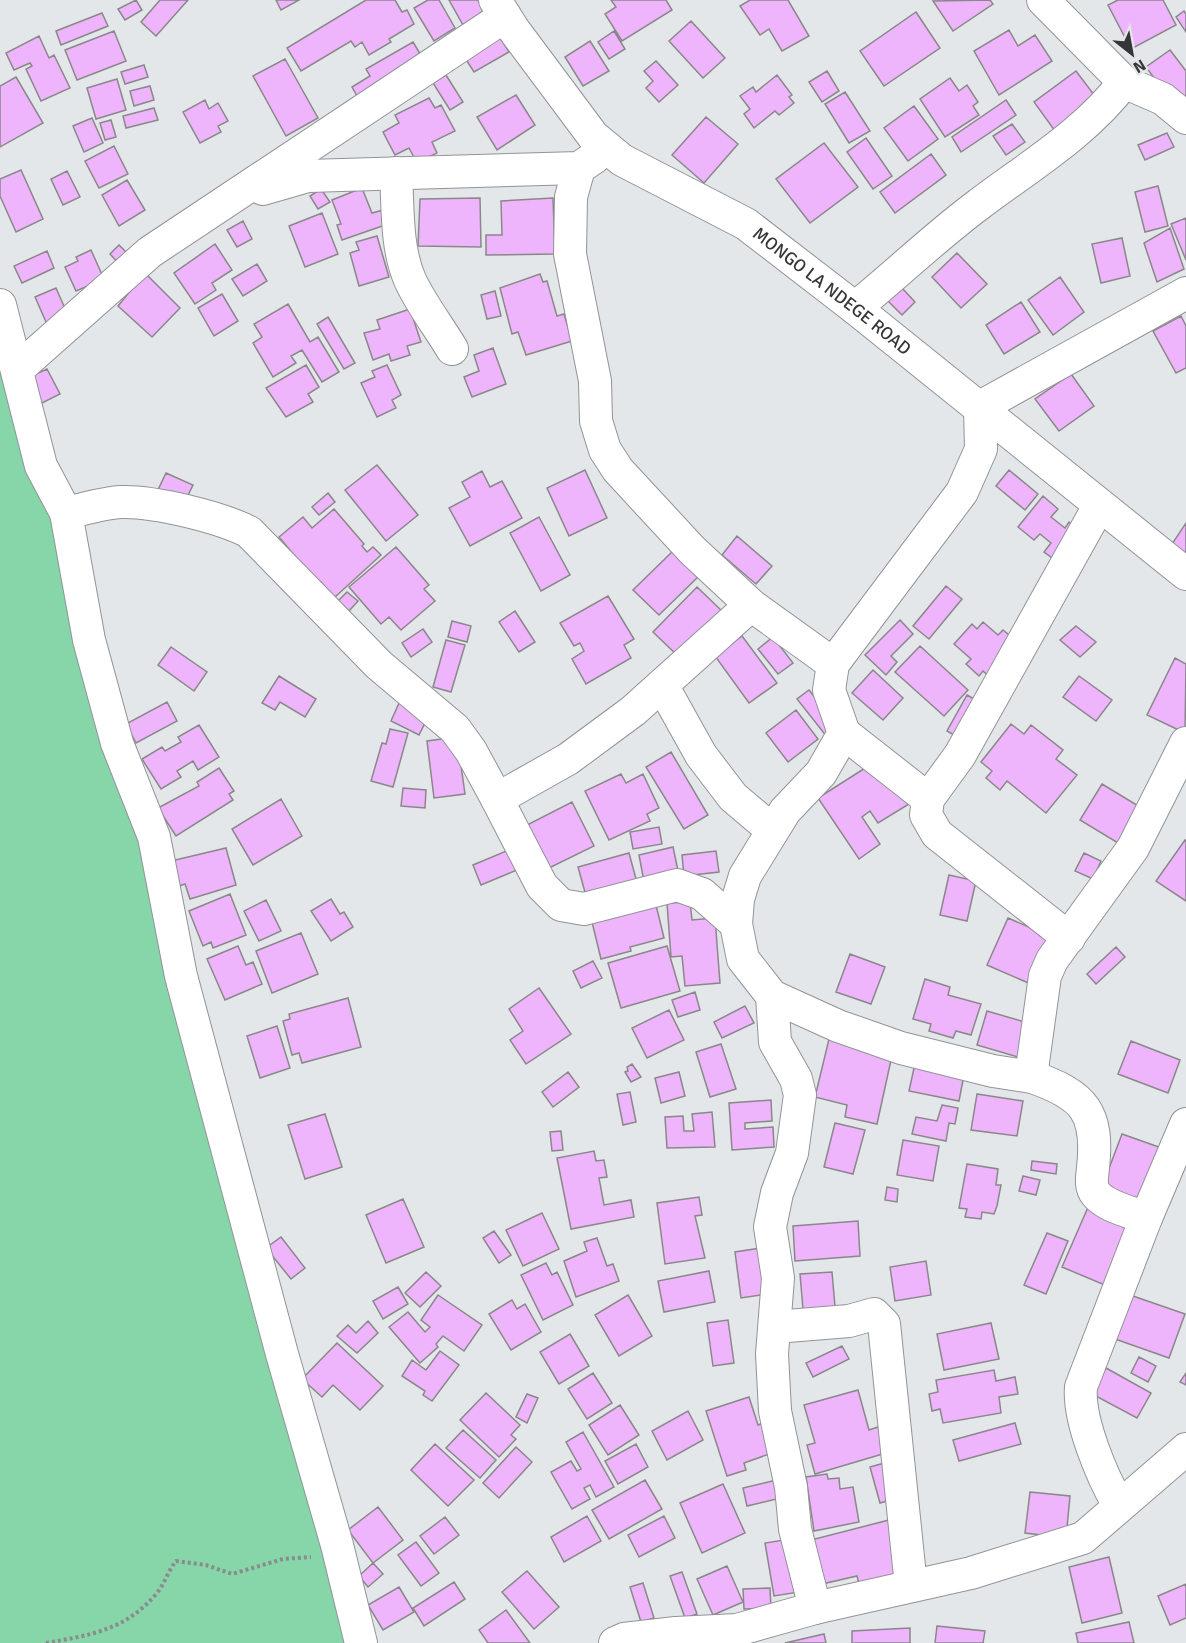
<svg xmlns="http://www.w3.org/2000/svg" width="1186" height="1643" font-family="Signika,sans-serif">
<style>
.green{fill:#86d6aa}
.building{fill:#efb5fc;stroke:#8a878a;stroke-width:1.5}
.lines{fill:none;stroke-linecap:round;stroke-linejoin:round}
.minor-casing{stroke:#919397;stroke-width:34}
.path{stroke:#898b8d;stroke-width:4;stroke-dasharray:3 3;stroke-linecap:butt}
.minor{stroke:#fff;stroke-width:32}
.labels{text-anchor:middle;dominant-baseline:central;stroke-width:5;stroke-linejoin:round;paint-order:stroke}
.street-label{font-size:18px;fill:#353637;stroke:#e4e7ea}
</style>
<rect width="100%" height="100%" fill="#e4e7ea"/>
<path class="green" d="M0 326 10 367 354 1643H0Z"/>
<path class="building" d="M136 0 142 10 125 20 118 9Z
M160 0H188L156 36 141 22Z
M276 0H299L281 10Z
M366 0H395L402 12 407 10 414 24 389 39 391 42 369 55 362 42 355 47 351 41 301 71 287 48Z
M428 0H439L455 28 434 41 414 8Z
M449 0H478L496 19 475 18 463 25Z
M611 0H666L672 10 622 41 605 14 616 7Z
M750 0H788L809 36 782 51 769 29 760 35 740 6Z
M990 0 993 4 953 31 933 1Z
M1118 0H1163L1176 25 1131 49 1108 5Z
M1184 11 1186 14V32L1176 17Z
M916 12 940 48 884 86 860 51Z
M102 13 108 26 61 45 56 31Z
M691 21 725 58 703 78 669 41Z
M1009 30 1018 46 1035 35 1052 61 999 95 974 51Z
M114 31 126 61 77 80 65 50Z
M614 31 625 49 609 59 598 42Z
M39 36 49 58 54 55 70 88 41 101 26 69 32 66 30 63 14 70 6 53Z
M500 37 509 52 474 72 465 58Z
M590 41 609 71 583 86 565 57Z
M413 42 425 62 361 103 352 87 370 76 366 69Z
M1170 50 1186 71V101L1176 108 1146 67Z
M285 59 318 118 286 136 253 76Z
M656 61 678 85 659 102 646 88 653 81 644 71Z
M144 65 148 77 125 84 121 72Z
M827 71 839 91 822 102 809 82Z
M1076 71 1098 100 1055 131 1034 102Z
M446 75 463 102 450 110 433 83Z
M777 75 792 95 789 97 794 103 779 115 775 111 754 128 744 114 750 109 740 96 753 87 756 92Z
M16 77 43 123 0 147V86Z
M950 78 959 91 967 85 978 102 973 106 979 115 945 137 920 99Z
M117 79 126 110 96 119 87 88Z
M150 86 154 100 134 106 130 91Z
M845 92 870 131 849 143 825 104Z
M516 95 535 125 497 150 477 117Z
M429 98 435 108 441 105 455 131 432 142 437 153 417 163 409 148 395 155 383 132 399 123 395 115Z
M205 100 209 109 218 103 228 121 218 126 221 132 200 143 183 112Z
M1006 100 1016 115 961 152 952 137Z
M914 106 938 139 908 161 884 128Z
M154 108 158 120 126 128 123 116Z
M706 117 738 144 704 183 672 155Z
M92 118 103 143 84 152 73 126Z
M111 120 116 137 105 140 100 123Z
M1012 124 1025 142 1006 155 993 136Z
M1167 133 1174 147 1145 160 1138 145Z
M866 138 892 176 873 189 847 152Z
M824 143 858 187 810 223 776 179Z
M114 146 128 174 99 188 85 161Z
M931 154 946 175 895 213 880 192Z
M21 170 43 219 16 232 0 196V179Z
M67 171 80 197 63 205 51 179Z
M127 180 145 210 119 226 102 195Z
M1158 186 1168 226 1145 232 1135 192Z
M362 188 372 213 383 210 388 224 342 240 337 225 341 224 332 200Z
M321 189 330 202 318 209 310 196Z
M480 198 481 247 418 246 420 199Z
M553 198 555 254 486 255V235H502L501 201Z
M322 213 338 254 305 267 289 226Z
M1186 218V260L1171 224Z
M243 221 252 239 237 247 227 230Z
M1170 228 1184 269 1157 282 1144 243Z
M377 236 389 277 359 286 350 253 359 250 356 242Z
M1122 238 1130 276 1101 283 1092 244Z
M215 244 232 270 212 283 216 290 195 304 174 273Z
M119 245 131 257 121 266 110 254Z
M91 250 104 279 76 291 65 267 78 261 76 257Z
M47 251 54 268 22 283 14 266Z
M957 253 987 284 961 308 932 277Z
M257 264 267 281 243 296 232 279Z
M145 273 180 308 152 337 118 306Z
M540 274 543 282 547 281 557 316 564 314 572 341 526 355 518 332 512 334 500 288Z
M1060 277 1084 312 1053 335 1028 300Z
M56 288 71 322 50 331 35 297Z
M902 288 915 302 902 315 888 301Z
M495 291 501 316 487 319 481 295Z
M222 294 238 321 214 336 198 308Z
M1021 302 1040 332 1004 354 986 325Z
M288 304 310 342 318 337 339 372 322 382 302 350 291 356 296 363 273 377 253 343 262 337 254 324Z
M410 309 421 342 407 346 410 355 391 361 389 354 373 360 364 333 380 329 377 320Z
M1181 316 1186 326V368L1176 373 1153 331Z
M328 317 355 363 344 369 317 324Z
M493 348 506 384 472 397 464 377 479 371 474 355Z
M306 365 319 387 308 394 313 402 286 417 266 388Z
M387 365 401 395 392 400 396 408 377 417 361 383 375 377 372 371Z
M47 369 60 394 38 405 25 379Z
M1071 374 1094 406 1059 431 1035 399Z
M377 465 418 515 386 541 345 490Z
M585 470 607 518 569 536 547 488Z
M1009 470 1038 494 1025 510 996 486Z
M482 471 490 487 502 481 522 518 470 546 449 508 470 497 462 482Z
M166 473 193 485 183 505 157 492Z
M328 493 335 502 319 515 312 507Z
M1043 496 1058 509 1051 517 1065 528 1069 522 1082 532 1058 562 1044 552 1051 543 1040 534 1034 540 1018 527Z
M334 509 364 544 362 546 367 552 373 547 381 555 334 598 321 582 318 584 279 537 303 517 312 528Z
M539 517 570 575 541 591 510 533Z
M1186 523V554L1172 544Z
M737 536 772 566 756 584 722 555Z
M396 547 429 585 424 589 435 601 401 630 389 617 381 624 349 587Z
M674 550 700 575 659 615 633 590Z
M946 586 962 599 929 639 913 626Z
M697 587 724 613 680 658 653 632Z
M347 592 358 601 349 611 338 601Z
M608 596 634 639 624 645 631 658 586 684 572 659 584 651 580 643 574 646 560 623Z
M515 611 535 642 519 652 499 622Z
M900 620 913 634 891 656 897 662 886 675 865 655Z
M452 621 471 626 467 642 448 637Z
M983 622 998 635 1003 630 1015 640 992 679 983 671 979 676 966 664 971 659 954 644 972 624 977 629Z
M1076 626 1096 642 1080 657 1060 640Z
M423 629 432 642 411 657 402 643Z
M742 636 777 683 749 703 715 656Z
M773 637 793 663 778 674 758 649Z
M446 640 465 645 451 692 433 687Z
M920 646 968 690 944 716 895 672Z
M171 647 207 672 194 691 158 665Z
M1175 658 1186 664 1185 733 1147 715Z
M873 670 903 698 883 720 852 693Z
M279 676 316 699 305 717 280 702 275 710 262 703Z
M1079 676 1112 700 1096 721 1063 697Z
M809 690 839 728 827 737 797 699Z
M967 695 992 709 971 745 947 731Z
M400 701 429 715 419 735 391 721Z
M167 702 177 721 136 743 126 724Z
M796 710 818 739 788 762 766 733Z
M1011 724 1024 734 1031 725 1063 750 1056 759 1077 775 1046 813 1007 781 1000 790 986 778 992 771 981 762Z
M199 725 219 757 198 770 193 761 177 771 181 777 161 789 142 759 162 747 165 751 181 742 178 737Z
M390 729 408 733 393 787 371 781 382 743 386 744Z
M457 737 465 794 434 798 427 741Z
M671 752 708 815 684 829 646 767Z
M873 763 896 783 909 804 878 823 870 811 862 817 880 844 859 859 818 798Z
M219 768 234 791 229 794 233 800 176 836 158 808 199 786 197 782Z
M621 774 626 783 643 774 659 808 647 814 650 821 609 840 585 791Z
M1102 784 1145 810 1123 846 1080 820Z
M403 788 426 790 425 808 401 806Z
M281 799 302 836 253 865 232 829Z
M572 802 594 846 549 868 527 825Z
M659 827 662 844 633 849 630 832Z
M1185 840H1186V901L1156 881Z
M516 847 524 867 481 885 473 865Z
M673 847 680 880 645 887 639 855Z
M226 848 236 885 190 899 185 884 179 886 171 861Z
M716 851 719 872 684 876 682 855Z
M629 853 639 890 588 903 578 867Z
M1084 853 1101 861 1093 879 1075 871Z
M949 875 976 881 967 921 940 915Z
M230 894 246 935 213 948 211 942 203 946 189 911Z
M331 899 340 914 344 912 353 927 331 941 311 911Z
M266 900 281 931 259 941 244 911Z
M690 902 692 920 715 918 720 983 685 986 682 956 671 957 667 903Z
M656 905 664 938 630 947 631 951 601 959 592 922Z
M1008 918 1054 938 1033 985 987 965Z
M301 933 318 974 272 993 256 951Z
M238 946 246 965 253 962 262 984 225 1000 207 959Z
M667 946 680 991 621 1008 608 963Z
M1116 947 1125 957 1096 984 1087 974Z
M850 954 885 967 871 1004 836 992Z
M593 961 602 978 581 988 573 971Z
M925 979 950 987 948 995 981 1004 971 1035 956 1031 953 1038 929 1031 931 1024 913 1019Z
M539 988 571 1034 526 1064 510 1040 523 1031 509 1009Z
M695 992 700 1010 678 1017 672 1000Z
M348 998 361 1047 302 1063 299 1053 292 1055 283 1021 290 1019 289 1014Z
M745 1006 754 1023 722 1038 714 1022Z
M669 1010 684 1040 647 1058 632 1028Z
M987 1011 1035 1025 1025 1059 977 1045Z
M277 1026 290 1068 260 1078 247 1036Z
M829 1039 893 1051 877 1124 845 1117 847 1105 815 1097Z
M1131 1041 1180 1060 1168 1093 1118 1074Z
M721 1044 736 1089 710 1097 696 1052Z
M919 1045 968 1054 959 1101 909 1091Z
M632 1064 641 1077 631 1082 625 1072 628 1071 627 1067Z
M568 1072 579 1087 553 1107 542 1092Z
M679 1072 685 1096 661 1103 655 1078Z
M630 1092 636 1122 623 1125 617 1094Z
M977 1094 1023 1101 1017 1136 971 1130Z
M771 1100 772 1121 745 1123V1129L773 1127 774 1147 732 1150 729 1103Z
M942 1105 958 1108 955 1124 949 1123 946 1141 912 1134 916 1117 937 1121Z
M712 1112 715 1147 667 1148 665 1117 683 1116 684 1131H694L692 1114Z
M325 1114 342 1167 305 1179 288 1125Z
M835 1123 865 1130 853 1174 824 1167Z
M561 1131 563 1150 552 1151 550 1132Z
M1122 1134 1170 1151 1150 1205 1102 1187Z
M903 1140 939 1146 933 1181 897 1175Z
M594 1151 596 1161 604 1160 607 1177 599 1178 604 1205 631 1200 634 1217 571 1229 557 1158Z
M1032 1161 1057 1164 1056 1174 1031 1170Z
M967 1164 998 1169 996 1185H1001L997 1206 994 1214 982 1212 981 1219 965 1217 967 1209 959 1208Z
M1023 1176 1040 1180 1036 1195 1019 1191Z
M887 1187 898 1189 897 1202 885 1200Z
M699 1197 702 1215 695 1216 705 1258 665 1264 657 1203Z
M403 1199 424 1247 386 1263 366 1215Z
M1089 1205 1146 1228 1119 1291 1062 1267Z
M542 1213 559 1249 523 1266 506 1230Z
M858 1221 860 1256 795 1261 793 1226Z
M494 1231 511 1255 499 1263 483 1238Z
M1047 1233 1068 1241 1046 1294 1024 1285Z
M281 1237 305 1268 291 1279 266 1248Z
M597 1238 607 1266 613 1264 619 1281 576 1297 564 1261 587 1251 584 1242Z
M768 1247 774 1293 741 1298 735 1252Z
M926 1261 931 1295 895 1301 890 1267Z
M546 1263 552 1275 557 1272 573 1305 543 1320 521 1275Z
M709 1271 715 1302 664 1312 658 1281Z
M426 1272 441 1286 420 1307 405 1293Z
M832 1272 836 1318 804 1321 800 1274Z
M398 1287 408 1304 383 1319 373 1301Z
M438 1295 482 1325 464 1351 443 1336 436 1344 438 1347 420 1363 389 1327 408 1312 425 1332 430 1327 421 1320Z
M628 1295 652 1336 619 1356 595 1315Z
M1130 1295 1185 1314 1169 1358 1115 1339Z
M512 1300 517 1309 525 1304 541 1332 511 1350 489 1314Z
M728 1320 734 1363 713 1366 707 1323Z
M368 1321 378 1333 357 1353 337 1336 348 1325 356 1333Z
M991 1323 999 1359 944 1370 937 1334Z
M570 1334 589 1366 559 1384 540 1352Z
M337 1343 383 1386 360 1410 333 1385 322 1397 302 1379Z
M842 1346 849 1359 813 1377 806 1363Z
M440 1351 459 1365 432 1401 423 1395 425 1391 402 1376 412 1360 426 1370Z
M1139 1357 1156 1366 1148 1382 1131 1373Z
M1106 1368 1151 1393 1137 1418 1092 1394Z
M994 1370 996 1381 1015 1377 1018 1394 999 1397 1001 1413 943 1423 940 1409 932 1411 929 1394 938 1392 936 1380Z
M593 1373 612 1403 587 1419 568 1389Z
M1186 1373V1385L1180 1382Z
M858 1390 869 1430 878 1427 886 1453 815 1474 807 1445 815 1443 804 1405Z
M486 1393 520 1425 511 1435 516 1439 499 1457 460 1420Z
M527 1394 538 1398 527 1423 516 1417Z
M749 1397 758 1425 763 1423 772 1453 744 1463 746 1470 727 1476 706 1411Z
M620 1405 639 1435 608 1455 589 1425Z
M688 1411 703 1440 667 1460 652 1431Z
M1015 1423 1021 1444 959 1461 953 1440Z
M463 1430 496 1460 480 1478 446 1448Z
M583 1432 614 1487 596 1497 590 1485 584 1488 590 1499 572 1509 551 1472 571 1461 577 1471 581 1469 566 1442Z
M435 1444 474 1480 448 1506 411 1470Z
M636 1444 648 1467 618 1484 605 1461Z
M516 1447 532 1462 499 1498 483 1483Z
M888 1462 898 1498 880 1503 870 1467Z
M827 1474 828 1479 839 1478 840 1489 853 1487 859 1522 814 1531 806 1477Z
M781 1479 785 1497 747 1506 743 1488Z
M645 1480 662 1509 609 1539 592 1510Z
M723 1484 745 1533 702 1553 680 1503Z
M1030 1492 1070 1496 1066 1538 1025 1533Z
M378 1507 403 1540 373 1563 348 1530Z
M587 1516 601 1541 564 1562 551 1537Z
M664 1516 675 1538 639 1557 628 1535Z
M445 1517 459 1535 434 1554 420 1536Z
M889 1520 902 1574 859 1584 857 1576 822 1584 811 1540Z
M790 1539 799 1592 774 1596 765 1543Z
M416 1542 439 1573 421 1586 398 1555Z
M1109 1557 1122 1613 1082 1623 1069 1567Z
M373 1563 383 1574 368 1587 359 1576Z
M727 1566 743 1602 713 1615 697 1579Z
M527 1571 559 1607 534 1629 502 1592Z
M682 1572 697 1614 685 1618 670 1576Z
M454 1582 465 1599 424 1626 413 1608Z
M643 1583 654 1618 641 1622 630 1587Z
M1186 1584V1618L1170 1625 1158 1596Z
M399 1587 414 1612 383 1630 368 1605Z
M770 1588 771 1608 744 1609 743 1589Z
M506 1610 530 1643H488L479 1630Z
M1129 1622 1134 1643H1078L1076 1633Z
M937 1626 985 1631 983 1643H935Z
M910 1628V1643H852V1631Z
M824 1634 826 1643H785Z"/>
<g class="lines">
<defs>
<g id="minor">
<path id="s1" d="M495 0 514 30 593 136 622 160 746 224 855 308 1186 574"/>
<path d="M1043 0 1124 82 1163 99 1186 118"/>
<path d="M579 168 571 197 570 254 595 381 596 421 605 450 618 470 692 550 751 605 833 664"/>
<path d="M396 173C398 208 396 248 410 280 421 304 439 327 452 349"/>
<path d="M263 189 308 176 579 168 595 157"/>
<path d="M0 305 41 466 66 513 89 640 117 743 154 837 181 976 282 1354 337 1545 361 1643"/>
<path d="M855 308C897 274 935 237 978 205 1028 167 1086 133 1124 82"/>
<path d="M18 369 150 252 505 16"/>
<path d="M66 513C84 509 103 503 121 502 154 501 220 517 249 532L379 665 455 729 471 751 497 799 542 886 561 905 584 909 677 885 702 894 736 924"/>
<path d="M662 685 701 755 733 797 772 830"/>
<path d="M844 733 928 799"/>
<path d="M497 799 568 759 633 711 751 605"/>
<path d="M1069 938 937 834 926 815 928 799 960 755 1099 506"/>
<path d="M772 996 775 1042 796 1079 800 1095 792 1153 777 1193 770 1227 778 1278 772 1354 775 1411 791 1487 795 1529 815 1608"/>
<path d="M1032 1077 993 1071 901 1048 838 1026 772 996 743 959 736 924 738 899 745 876 785 811 821 773 844 733 829 690 833 664 962 492 981 449 980 407 1186 293"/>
<path d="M1146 1218C1132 1212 1106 1207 1096 1194 1090 1187 1092 1177 1093 1168 1099 1113 1085 1095 1032 1077L1033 1062 1045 976 1052 960 1133 848 1186 743"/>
<path d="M775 1327 849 1321 874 1314 884 1324 911 1586"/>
<path d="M1118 1504C1102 1476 1078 1420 1081 1387L1146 1218 1186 1124"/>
<path d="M615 1643 624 1639 676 1633 737 1630 815 1608 971 1573 1083 1538 1186 1449"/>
</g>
</defs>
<use href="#minor" class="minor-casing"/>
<path class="path" d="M46 1643C91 1635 126 1630 157 1593 165 1583 168 1571 176 1561L206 1565 232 1574 283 1559 311 1557"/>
<use href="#minor" class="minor"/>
</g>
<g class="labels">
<g class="street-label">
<text stroke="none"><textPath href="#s1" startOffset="454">MONGO LA NDEGE ROAD</textPath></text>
</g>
</g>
<g transform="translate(1132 54) rotate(149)" stroke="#e4e7ea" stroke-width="4.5" paint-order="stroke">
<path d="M0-4.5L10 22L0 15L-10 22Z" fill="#353637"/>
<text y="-9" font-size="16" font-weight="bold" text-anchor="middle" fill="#353637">N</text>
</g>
</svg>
